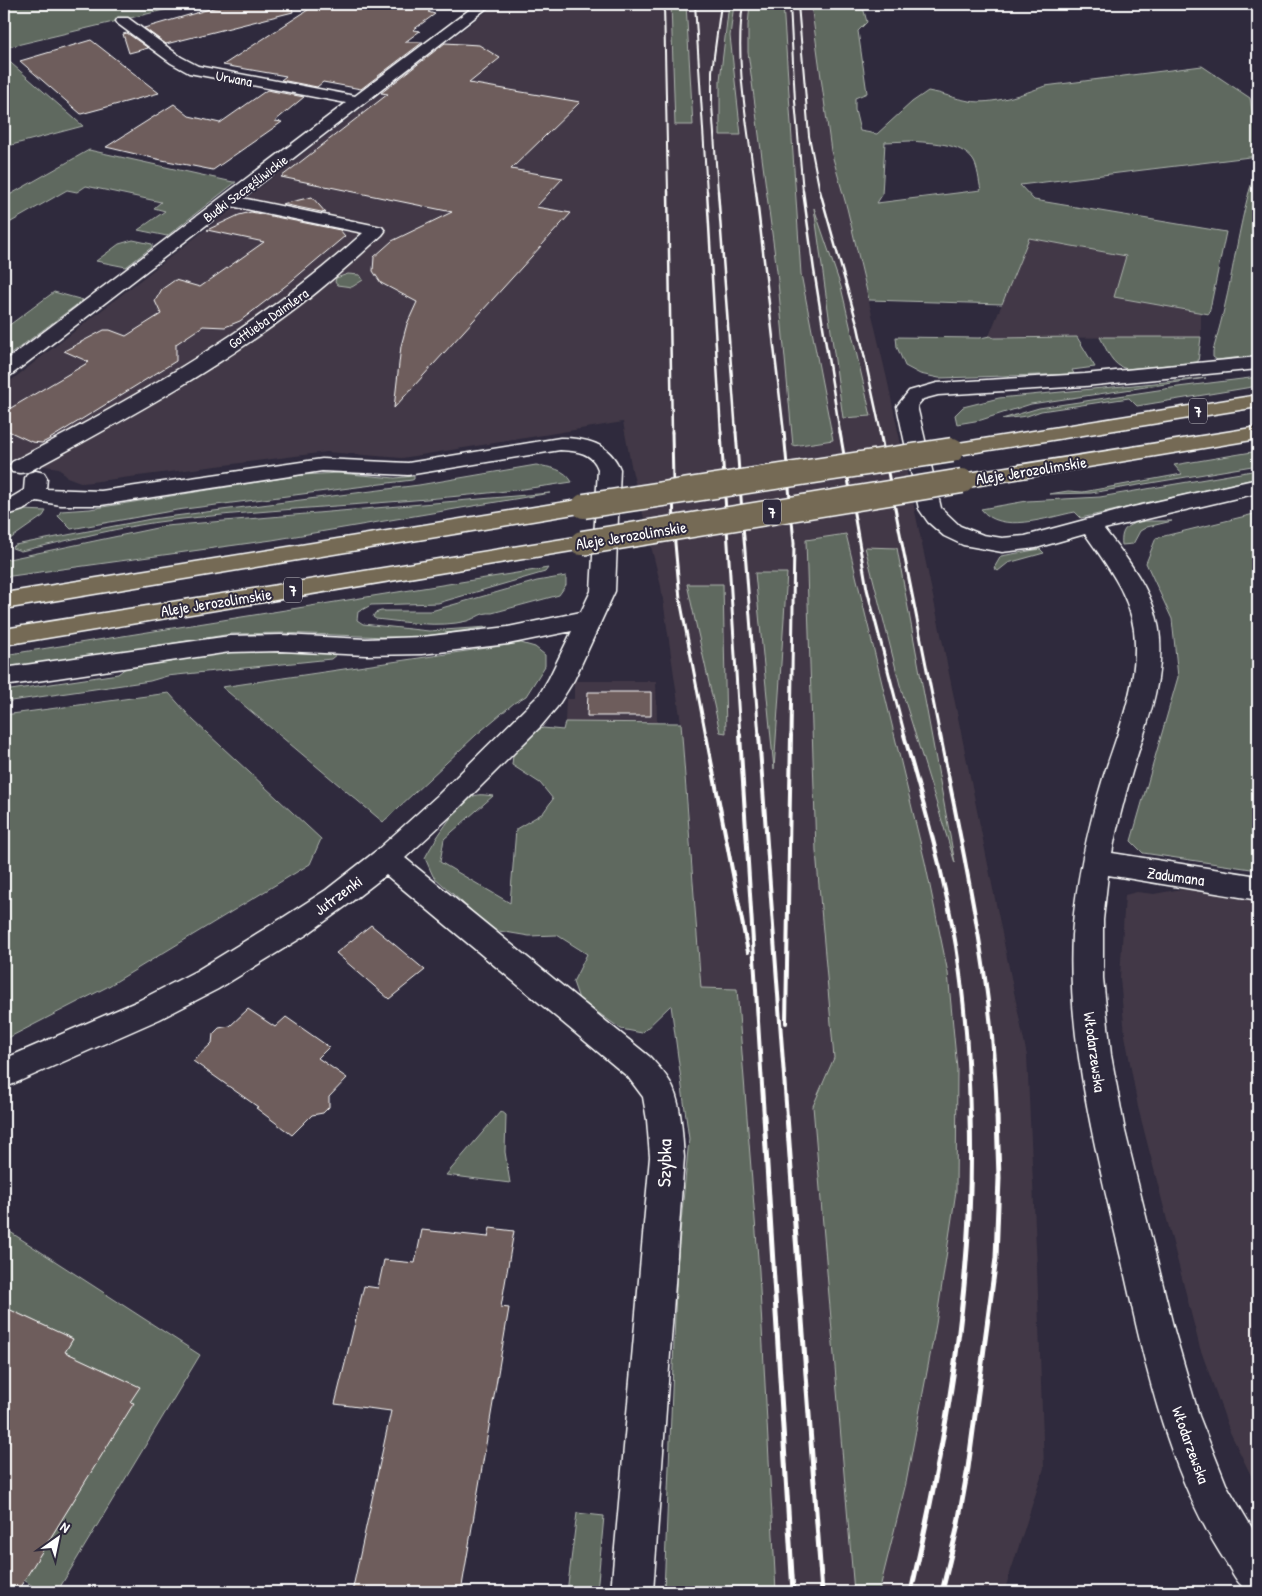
<svg xmlns="http://www.w3.org/2000/svg" width="1262" height="1596" font-family="'Patrick Hand',sans-serif">
<style>
.built{fill:#423946}
.green{fill:#5e695e;stroke:#aeb4ae;fill-rule:evenodd}
.building{fill:#6e5d5b;stroke:#fff}
.lines{fill:none;stroke-linecap:round;stroke-linejoin:round}
.minor-casing{stroke:#fff;stroke-width:3}
.major-casing{stroke:#fff;stroke-width:3}
.minor{fill:#2f2a3d;fill-rule:evenodd}
.major{fill:#746b55;fill-rule:evenodd}
.rail-far4{stroke:#fff;stroke-width:2}
.rail-far3{stroke:#fff;stroke-width:2.5}
.rail-far2{stroke:#fff;stroke-width:3}
.rail-far1{stroke:#fff;stroke-width:4}
.rail{stroke:#fff;stroke-width:5}
.major-bridge-casing{stroke:#fff;stroke-width:27;stroke-linecap:butt}
.major-bridge{stroke:#746b55;stroke-width:24}
.labels{text-anchor:middle;dominant-baseline:central;stroke-width:4;stroke-linejoin:round;paint-order:stroke}
.far-street-label{font-size:14px;fill:#fff;stroke:#2f2a3d}
.shield{fill:#2f2a3d;stroke:#c1bfc5;stroke-width:1}
.shield-label{font-size:15px;font-weight:bold;fill:#fff}
.street-label{font-size:16px;fill:#fff;stroke:#2f2a3d}
.near-street-label{font-size:19px;fill:#fff;stroke:#2f2a3d}
</style>
<rect width="100%" height="100%" fill="#2f2a3d"/>
<filter id="ink" filterUnits="userSpaceOnUse"><feTurbulence type="fractalNoise" baseFrequency=".02" numOctaves="2"/><feDisplacementMap in="SourceGraphic" scale="10" xChannelSelector="R" yChannelSelector="G"/><feConvolveMatrix kernelMatrix="1 2 1 2 8 2 1 2 1" color-interpolation-filters="sRGB"/></filter>
<g filter="url(#ink)">
<path class="built" d="M496 4H671L675 125H693L686 4H811L831 151 847 208 887 379 943 644 1027 1056 1037 1269 1044 1468 1004 1592H718L701 989 688 800 681 723 661 586 632 470 623 422 402 458 327 452 83 483 67 477 59 468 4 460V386Z
M1029 238 1127 256 1114 297 1201 313V337L994 338 989 336Z
M574 681H656L657 722H565L566 699H574Z
M1182 889 1258 899V1490L1230 1432 1200 1348 1138 1107 1125 1035 1120 978 1125 895 1137 892 1154 894Z"/>
<path class="green" d="M4 4H189L4 48Z
M671 4H686L693 125H675Z
M729 4H734L730 36 741 135H720V80Z
M750 4H783L801 274 833 440 793 446 777 271 748 52V25Z
M811 4H862L867 22 858 31 867 93 855 98V110L860 131 877 134 912 102 928 91C943 93 955 99 969 101 993 105 1023 94 1045 86L1202 66 1250 98 1252 110 1258 118V156L1020 185 1034 200 1226 232 1209 314 1114 297 1126 256 1029 238 1002 304 869 300 847 208 831 151ZM910 141C930 143 960 142 973 160 978 167 979 182 981 190L877 203 882 195 885 142Z
M4 57 83 126 4 147Z
M89 150 233 182H236L167 236 138 230 165 211 154 208 161 202 86 186 77 192 67 190 4 226V198Z
M1258 171V355L1217 360 1213 357V351C1218 333 1223 315 1227 296 1232 275 1247 180 1258 171Z
M814 208 841 287 871 416 843 418Z
M133 240 152 244V247L126 267 96 261 119 244Z
M348 274 360 275 363 280 352 287 337 285 335 282 336 278Z
M54 292 83 300 4 359V329Z
M990 336 994 338 1077 337 1095 367 1072 370 1074 374 939 378 920 374 905 366 897 347 896 337 980 338Z
M1100 337H1201L1198 362 1127 369C1112 366 1107 350 1100 337Z
M1258 377V386L1137 406 1129 398 1041 411 1027 416 1002 419 1039 408 1178 387Z
M1206 378 1031 404 981 420 957 424 955 415 963 407 999 398Z
M1258 451V465L1091 493 1049 494 1068 491 1083 492 1182 474 1174 465Z
M536 465C550 467 565 469 572 482 440 503 306 505 173 520 122 526 71 540 21 551L12 548 15 545 151 519 419 485Z
M1258 470V478L1081 518 1075 512C1048 517 1001 535 981 509L1027 501 1100 497Z
M339 473 395 478 414 476V479L412 480 177 510 71 529 58 516 61 511 90 509 302 475Z
M550 493 272 540 4 577V560L166 526Z
M23 510 46 511 43 516 10 539 7 514Z
M1258 513V870L1143 853 1131 841 1178 677 1172 619 1146 563 1156 538Z
M1146 521H1172L1147 527 1140 531 1133 544 1122 545C1120 527 1130 523 1146 521Z
M846 534 925 862 948 973 957 1069 956 1191 936 1324 906 1483 879 1592H854L813 1106 834 1058 816 851 806 540Z
M865 547 897 548 955 863 900 685Z
M1040 549 1044 553 1008 563 998 571 994 568 1001 556Z
M548 568 545 572 438 603 371 605 358 612 357 620 363 624 429 631 488 627 413 638 282 633 231 634 4 670V655Z
M755 573H787L774 769Z
M566 576V585L559 595 492 613C481 612 477 618 467 621 438 628 405 622 376 619L373 617 375 613 381 611H431L537 581Z
M687 584H723L726 733 720 732Z
M521 643 535 647 545 655V666L526 696 514 703 476 735 383 822 222 687Z
M253 651 337 654 331 659 167 676 150 681 4 702V691L118 674 127 667 218 653Z
M169 693 193 720 321 839 310 864 107 987 4 1040V715Z
M565 722 681 723 701 988 737 989 759 1271 776 1592H664L677 1265 689 1139 671 1005 642 1033 621 1029 579 999 573 982 587 954 557 935 529 936 493 930 433 876 425 858C432 844 457 805 470 798 477 793 485 795 493 796L444 839 440 862 510 903 516 829 543 813 553 799 540 783 512 765 513 755 537 730 543 728 563 730Z
M501 1111 506 1115 505 1152 510 1183 446 1175Z
M4 1228 200 1355 57 1592H41L24 1580 133 1404 130 1402 139 1387 65 1352 73 1339 4 1307Z
M577 1513 604 1516 597 1592H567Z"/>
<path class="building" d="M227 4H291L293 12 166 44 144 28Z
M317 4H440L428 12 435 14 413 30 420 31 405 42H423L361 89 323 82 317 87 281 80 286 76 223 65Z
M127 33 148 48 129 53 123 34Z
M91 40 159 93 81 114 20 61Z
M445 43 479 45 500 58 469 83 580 102 511 169 563 178 536 207 571 213 394 408 401 346 407 324 417 302 381 283 373 271 374 257 392 241 452 212 281 177 388 94 381 93Z
M267 90 304 97 275 121 282 122 213 170 157 159 106 147 174 104 189 116 220 123Z
M312 197 326 213 282 204Z
M251 212 340 230 345 236 288 284 240 321 225 327 203 326 176 344V361L48 440 42 443 32 442 4 429V412L89 362 64 351 104 330H110L126 336 161 314 155 301 162 289 175 280 200 287 264 242 207 230 239 215Z
M588 692H651V716H587Z
M371 925 425 970 389 999 336 953Z
M248 1009 275 1027 286 1017 329 1047 318 1058 347 1078 329 1097V1107L323 1113 312 1115 292 1135 256 1108 258 1107 193 1061 212 1043 213 1034 219 1028 230 1026Z
M490 1228 514 1231 501 1307 509 1308 461 1592H352L391 1411 335 1404 364 1286 378 1288 384 1260 415 1263 422 1230 488 1237Z
M4 1307 73 1339 65 1352 140 1387 130 1402 134 1403 17 1592H4Z"/>
<g class="lines">
<defs>
<path id="minor" d="M477 4H492L242 198 382 227 385 231 382 235C356 259 330 282 302 304 217 370 122 421 28 472L20 473 12 472 9 467 12 462C137 397 258 328 363 233L231 206 11 375 4 377V362L346 103 189 73 171 63 118 24 116 21 118 18H128L181 57 198 66 355 96Z
M1258 357V369L1085 386 938 395 923 399 917 406 941 508 960 526 983 535 1002 538 1025 536 1133 507 1258 479V493L1104 529C1123 553 1142 577 1153 606 1173 660 1148 720 1132 772 1124 799 1117 826 1112 853L1258 876V900L1108 875 1103 920V978L1111 1055 1125 1131 1174 1330 1199 1416 1226 1484 1258 1538V1592C1241 1592 1235 1577 1227 1564 1168 1475 1145 1365 1122 1262 1106 1195 1089 1127 1079 1058 1073 1018 1070 976 1072 935 1076 880 1088 828 1104 775 1118 732 1136 690 1135 644 1135 601 1109 568 1085 534L1036 548 1002 552 963 545 944 536 928 522 919 509 897 406 909 391 937 383 1085 374Z
M560 438C586 438 609 443 620 469L615 591 574 680 557 707 541 726 457 810 405 858 650 1057C657 1065 665 1073 670 1082 682 1104 682 1133 684 1157L653 1592H611L650 1157 647 1120 643 1097 628 1077 386 875 346 906 306 935 218 989 160 1019 4 1088V1059L138 1001 196 971 284 917 326 890 376 851 437 796 539 695 549 678 572 631 508 644 422 654 366 655 281 651 230 652 4 686V668L230 636 281 635 366 639 422 637 508 627 581 612 591 591 598 469C592 452 577 451 560 450L408 475 322 471 101 505H61L37 501 23 510 4 516V502L24 490 25 478 28 473 36 471 44 473 47 478 46 489 101 491 322 459 408 463Z"/>
<path id="major" d="M1258 395V407L952 456 944 455 941 450 944 445 952 444Z
M1258 427V439L962 488 954 486 951 481 954 476 962 474Z
M584 499 592 501 595 506 592 511 4 609V593Z
M582 536 590 538 593 543 590 548 4 645V629Z"/>
</defs>
<use href="#minor" class="minor-casing"/>
<use href="#major" class="major-casing"/>
<use href="#minor" class="minor"/>
<use href="#major" class="major"/>
<path class="rail-far4" d="M664 4 668 192
M695 4 707 192
M743 4C734 64 749 132 756 192
M790 4 795 101 803 192
M798 4 809 136 820 192
M718 192 712 105V71L721 4"/>
<path class="rail-far3" d="M668 191 672 433
M707 191 721 433
M718 191 736 433
M756 191 784 433
M803 191 814 270 840 433
M820 191 858 327 881 433"/>
<path class="rail-far2" d="M672 432 674 532 680 599 706 736
M721 432 740 736
M736 432 759 736
M784 432 794 543 791 736
M840 432 867 589 905 736
M880 432 940 736"/>
<path class="rail-far1" d="M706 735 748 952
M740 735 764 1117
M759 735 787 1117
M904 735C924 805 944 874 956 946 965 1003 969 1060 970 1117
M940 735C965 861 994 988 997 1117
M786 1023 791 735"/>
<path class="rail" d="M764 1116 793 1592
M787 1116 822 1592
M911 1592C947 1435 975 1277 970 1116
M942 1592 957 1529 968 1468 996 1258 999 1178 997 1116"/>
<defs>
<path id="major-bridge" d="M584 506 952 450
M582 543 962 481"/>
</defs>
<use href="#major-bridge" class="major-bridge-casing"/>
<use href="#major-bridge" class="major-bridge"/>
</g>
</g>
<g class="labels">
<g class="far-street-label">
<text transform="translate(234 78) rotate(10)">Urwana</text>
<text transform="translate(245 188) rotate(-37)">Budki Szczęśliwickie</text>
<text transform="translate(268 318) rotate(-35)">Gottlieba Daimlera</text>
</g>
<g class="shield">
<rect x="1189" y="398.5" width="18" height="25" rx="4"/>
<rect x="763" y="499.5" width="18" height="25" rx="4"/>
<rect x="284" y="577.5" width="18" height="25" rx="4"/>
</g>
<g class="shield-label">
<text x="1198" y="411">7</text>
<text x="772" y="512">7</text>
<text x="293" y="590">7</text>
</g>
<g class="street-label">
<text transform="translate(1031 470) rotate(-9)">Aleje Jerozolimskie</text>
<text transform="translate(631 535) rotate(-9)">Aleje Jerozolimskie</text>
<text transform="translate(216 602) rotate(-9)">Aleje Jerozolimskie</text>
<text transform="translate(1176 876) rotate(8)">Zadumana</text>
<text transform="translate(338 895) rotate(-36)">Jutrzenki</text>
<text transform="translate(1095 1052) rotate(82)">Włodarzewska</text>
<text transform="translate(1191 1445) rotate(70)">Włodarzewska</text>
</g>
<g class="near-street-label">
<text transform="translate(664 1163) rotate(-89)">Szybka</text>
</g>
</g>
<rect width="1262" height="1596" fill="none" stroke="#2f2a3d" stroke-width="20"/>
<rect x="10" y="10" width="1242" height="1576" fill="none" stroke="#fff" stroke-width="2" filter="url(#ink)"/>
<g transform="translate(58 1538) rotate(33)" stroke="#2f2a3d" stroke-width="4" paint-order="stroke">
<path d="M0-4L9 19L0 12L-9 19Z" fill="#ffffff"/>
<text y="-8" font-size="14" font-weight="bold" text-anchor="middle" fill="#ffffff">N</text>
</g>
</svg>
